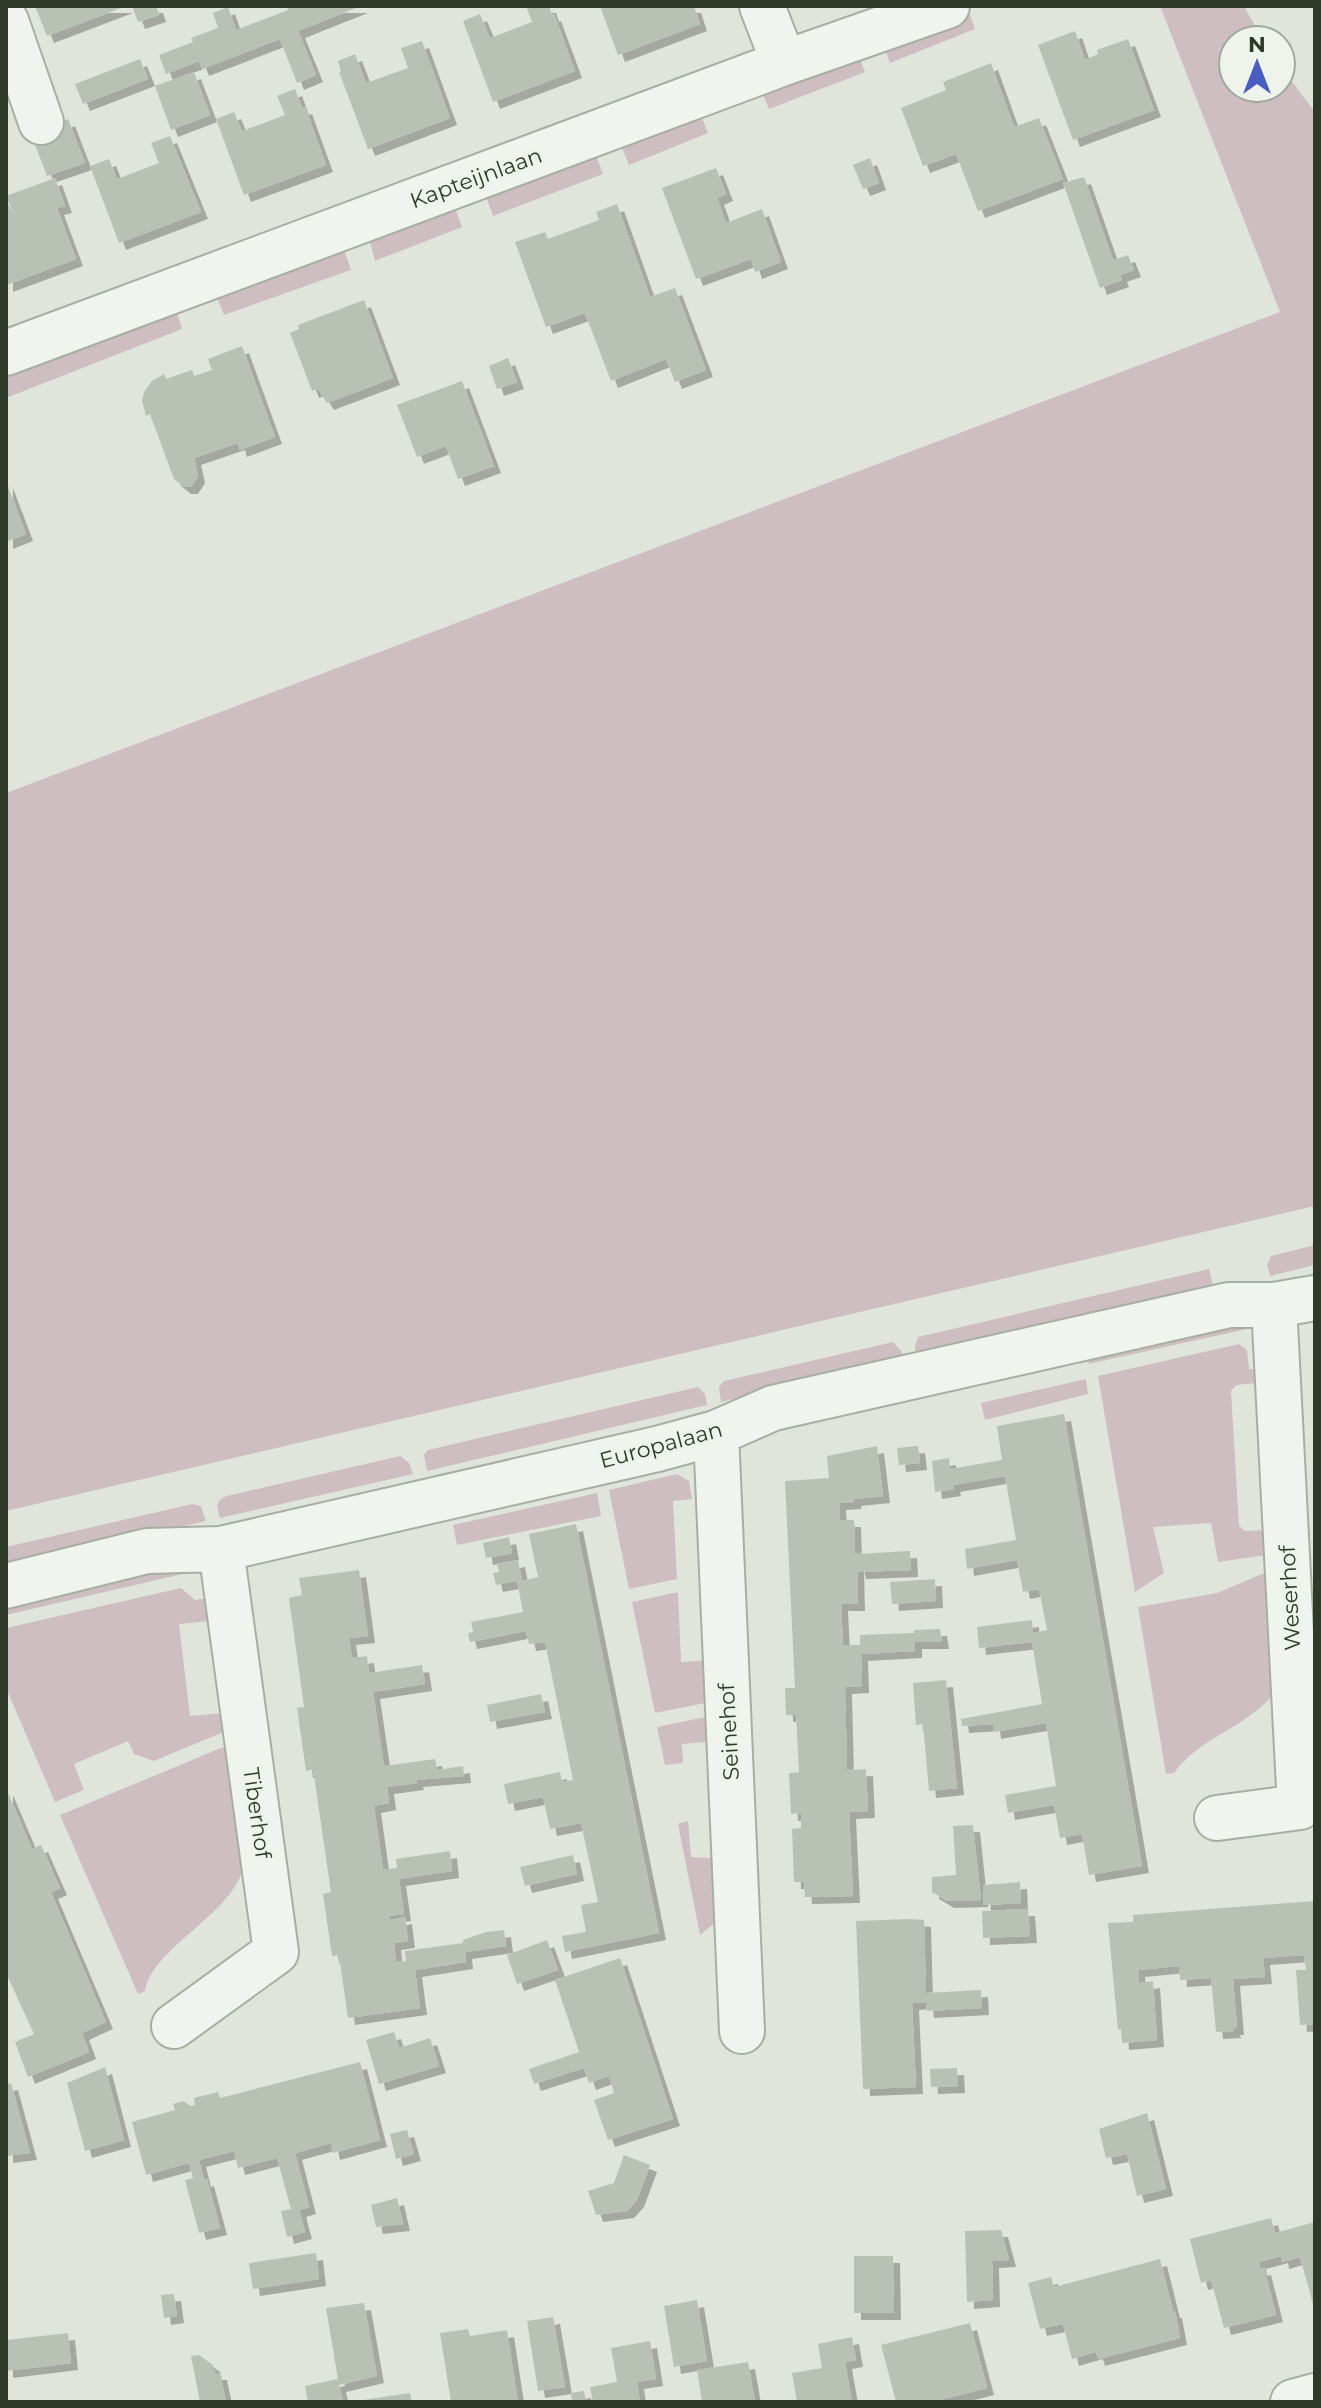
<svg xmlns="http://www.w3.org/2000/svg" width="1321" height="2408" font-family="Montserrat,sans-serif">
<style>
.green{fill:#cebec2}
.building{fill:#b9c1b4;filter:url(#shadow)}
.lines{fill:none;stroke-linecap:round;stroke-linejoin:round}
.minor-casing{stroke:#a7aea2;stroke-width:48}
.minor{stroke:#f0f4ee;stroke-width:44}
.labels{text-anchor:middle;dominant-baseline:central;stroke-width:7;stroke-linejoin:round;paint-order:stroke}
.street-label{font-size:22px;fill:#2e3a27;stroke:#eef3eb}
</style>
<defs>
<filter id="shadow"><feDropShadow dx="7" dy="7" stdDeviation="0" flood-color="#0004"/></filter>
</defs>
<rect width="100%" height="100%" fill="#e0e5dc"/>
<path class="green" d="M1160 6H1244L1263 40H1233V88H1281V67L1315 112V1206L6 1511V793L1280 312Z
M969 12 975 29 890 63 883 44Z
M858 54 865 72 769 109 761 90Z
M700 113 708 133 629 165 620 143Z
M595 153 603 174 493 216 485 194Z
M454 205 462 227 375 261 369 238Z
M343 247 351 270 224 315 216 295Z
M176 309 182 329 6 398V374Z
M1315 1245V1265L1270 1276 1267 1265 1271 1256Z
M1209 1269 1213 1286 916 1357 915 1346 918 1337Z
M1239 1324 1247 1329 1088 1364 1094 1353Z
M893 1342 902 1352 903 1360 721 1402 719 1387 724 1381Z
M1239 1344 1247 1350 1249 1369H1262L1257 1383 1236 1385 1231 1391 1239 1526 1245 1531 1269 1530 1273 1554 1218 1562 1211 1523 1153 1527 1164 1573 1135 1592 1098 1376Z
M1086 1379 1088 1394 985 1420 981 1403Z
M698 1387 705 1394 707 1405 427 1471 424 1455 428 1450Z
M400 1456 409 1463 413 1474 220 1518C217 1508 215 1500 227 1496Z
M677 1474 689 1481 692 1499 673 1501 677 1579 629 1589 609 1490Z
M597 1493 601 1516 457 1545 453 1525Z
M192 1504 201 1506 206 1521 6 1567V1547Z
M162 1564 191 1572 6 1615V1600Z
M1274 1569V1694C1247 1727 1199 1738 1174 1773L1166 1774 1138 1607 1217 1593Z
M181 1588 195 1600 208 1598 210 1621 179 1624 190 1716 224 1713 226 1731 154 1761 134 1754 128 1741 74 1764 84 1790 55 1802 6 1688V1628Z
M678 1592 681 1662 713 1660 715 1701 655 1713 632 1602Z
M715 1715 716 1741 682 1744 683 1763 665 1765 657 1727Z
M228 1745 243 1869C229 1917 153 1947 145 1991L138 1994 60 1815Z
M688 1821 691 1857 723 1859 717 1921 700 1935 678 1824Z"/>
<path class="building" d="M35 6H126L47 36Z
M132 6H156L159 15 138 22Z
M287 6H361L298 31 316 75 297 83 280 39 202 69 199 61 166 74 159 55 193 42 191 38 218 28 213 13 228 7 236 30 288 10Z
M526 6H549L552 15 554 14 575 71 493 102 463 21 480 14 490 38 532 22Z
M600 6H694L700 24 618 55Z
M1075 31 1085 60 1098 54 1097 50 1128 39 1154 110 1073 140 1038 45Z
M422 41 450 118 368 149 339 72 341 71 338 61 355 54 366 83 408 68 401 48Z
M140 59 148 79 83 104 75 84Z
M991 63 1014 127 1039 118 1063 179 978 211 956 154 923 166 901 108 946 90 943 82Z
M194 72 210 115 171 130 155 86Z
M295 89 302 108 305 107 326 165 244 195 216 119 234 112 242 131 264 123 285 115 277 96Z
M68 119 85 163 47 176 31 134Z
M170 136 201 212 119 243 90 166 109 159 117 179 159 163 151 143Z
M870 158 879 183 863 189 853 165Z
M716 168 726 194 717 198 726 223 762 209 781 262 755 272 751 259 696 279 662 188Z
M1084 177 1113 260 1128 255 1134 270 1120 275 1122 280 1100 288 1063 183Z
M55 178 65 206 57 208 76 259 6 285V200L14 215 6 196Z
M617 204 650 297 675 288 706 370 675 382 666 359 611 381 585 313 546 327 515 242 545 232 548 239 599 220 596 212Z
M364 300 393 378 327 403 318 389 312 391 290 333 299 329 298 325Z
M242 346 275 437 240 450 238 443 194 458 198 476 191 487H184L174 479 150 414 146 416 142 401 144 392 152 381 164 374 166 379 192 370 194 376 212 370 208 359Z
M508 358 517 382 497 389 489 366Z
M462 381 494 466 458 479 446 446 417 457 397 405Z
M6 481 26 534 6 542Z
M1064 1414 1142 1866 1089 1875 1082 1834 1060 1838 1054 1805 1008 1813 1005 1795 1056 1786 1046 1723 994 1732 993 1724 962 1726 961 1719 1042 1704 1032 1642 979 1648 977 1627 1032 1620 1033 1633 1047 1630 1039 1589 1023 1592 1017 1560 967 1569 965 1549 1016 1540 1005 1476 953 1485 954 1489 935 1492 932 1461 949 1458 950 1469 1002 1460 997 1426Z
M877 1446 883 1496 854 1499V1502L839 1503 840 1520H854L855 1554 910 1551 911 1570 859 1572 857 1563 858 1604H841L843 1645H860V1635L914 1633V1630L940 1629 942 1642H915V1651L861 1654 862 1686 845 1687 847 1770 866 1769 868 1811 849 1812 853 1896 805 1897 804 1882H794L792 1829 801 1828V1813L791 1814 789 1773 799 1772 796 1715H786L785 1688H795L785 1481 829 1478 827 1456Z
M918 1446 920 1463 899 1465 897 1448Z
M576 1524 659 1933 565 1952 562 1936 586 1932 581 1905 598 1902 581 1823 550 1829 543 1797 508 1804 504 1784 560 1772 562 1782 573 1780 545 1642 529 1644 526 1631 470 1642 468 1633 473 1632 471 1622 523 1612 517 1581 496 1585 493 1573 499 1572 497 1564 518 1560 522 1581 538 1577 529 1534Z
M509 1537 512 1553 486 1558 483 1543Z
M359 1570 368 1636 349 1638 352 1658 367 1656 369 1673 422 1665 424 1677 425 1684 373 1692 384 1766 435 1759 437 1770 463 1766 464 1776 416 1780 417 1783 387 1787 389 1803 374 1806 383 1870 397 1868 396 1859 450 1851 452 1871 399 1879 404 1914 389 1916 390 1920 405 1917 408 1941 394 1943 396 1962 406 1961 405 1951 463 1943V1940L486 1932 504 1930 506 1946 465 1952 466 1962 415 1970 420 2008 348 2018 339 1955 332 1956 323 1894 331 1892 313 1769 306 1771 297 1708 304 1707 289 1598 302 1595 299 1578Z
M935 1579 936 1601 892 1604 890 1582Z
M946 1680 957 1788 929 1791 923 1724 916 1725 913 1683Z
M541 1694 545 1712 490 1722 487 1705Z
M6 1788 32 1849 41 1845 60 1888 51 1892 106 2022 82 2033 89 2052 28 2077 15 2042 34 2034 6 1973Z
M973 1825 981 1900 947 1901 932 1892V1877L956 1875 953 1826Z
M573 1855 577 1874 525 1886 520 1867Z
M1020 1882 1021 1903 984 1905 983 1885Z
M1315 1901V2024L1300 2025 1296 1970H1306L1304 1955 1263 1958 1265 1977 1233 1979 1237 2028H1233L1234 2031 1216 2032 1211 1978 1180 1980 1179 1966 1138 1970 1139 1983 1153 1981 1157 2040 1122 2043 1121 2029 1118 2030 1108 1923 1133 1922V1915Z
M1028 1909 1030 1936 983 1938 982 1911Z
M909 1919 924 1920 926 1993 981 1990 982 2008 927 2011 926 2002 912 2003 916 2087 863 2089 856 1921Z
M547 1940 558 1970 517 1984 507 1955Z
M620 1958 673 2119 608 2140 594 2100 614 2093 609 2076 589 2083 584 2068 534 2084 529 2069 579 2052 555 1980Z
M394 2032 399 2048 430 2038 439 2066 379 2084 366 2040Z
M360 2062 380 2140 333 2153 331 2143 295 2153 309 2207 299 2210 305 2232 287 2237 281 2211 291 2209 277 2158 238 2168 234 2151 199 2160 204 2180 207 2179 220 2228 199 2233 185 2180 193 2178 189 2163 146 2175 132 2122 175 2110 173 2104 183 2101 191 2106 195 2105 194 2098 218 2092 220 2098Z
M105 2067 124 2140 85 2151 67 2083Z
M957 2068 958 2086 931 2087 930 2069Z
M11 2083 30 2153 6 2156V2084Z
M1147 2113 1166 2189 1137 2196 1127 2154 1106 2158 1099 2129Z
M407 2130 414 2154 396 2159 390 2134Z
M624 2155 650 2165 637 2200 627 2211 596 2215 588 2191 614 2183Z
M397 2198 403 2224 376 2227 371 2205Z
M1271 2218 1275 2233 1315 2222V2311L1300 2257 1282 2262 1281 2256 1259 2262 1260 2269 1264 2268 1276 2315 1224 2328 1211 2280 1201 2283 1190 2239Z
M1001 2230 1009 2260 992 2261 993 2300 967 2302 965 2231Z
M316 2253 319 2279 253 2289 249 2263Z
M854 2256H893L894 2313H854Z
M1160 2259 1173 2311H1175L1180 2338 1098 2359 1096 2352 1072 2359 1063 2324 1040 2329 1028 2283 1051 2277 1054 2287Z
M174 2294 177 2316 164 2318 161 2295Z
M697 2300 707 2361 674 2367 664 2306Z
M364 2303 377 2376 339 2385 343 2402H308L305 2386 338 2379 326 2308Z
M553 2317 565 2387 538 2391 527 2321Z
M970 2323 987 2388 932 2402H896L881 2345Z
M468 2329 470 2336 507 2330 518 2402H451L440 2333Z
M68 2333 71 2363 6 2371V2340Z
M852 2337 856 2360 845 2362 852 2402H797L792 2373 822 2368 818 2344Z
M650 2341 656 2379 637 2382 640 2402H593L590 2387 617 2382 611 2348Z
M199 2355 213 2365 215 2373H220L226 2402H200L191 2356Z
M748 2362 755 2402H702L697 2370Z
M584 2391 586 2402H572L571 2393Z
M410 2393 412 2402H363V2400Z"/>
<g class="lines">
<defs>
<path id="minor" d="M762 6 784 63
M6 21 41 122
M6 353 784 63 947 6
M716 1433 742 2031
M6 1586 147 1551 221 1549 657 1449 716 1433 773 1408 1229 1305H1274L1315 1298
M1217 1818 1300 1807 1274 1305
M174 2026 276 1952 221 1549
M1293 2402 1315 2396"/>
</defs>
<use href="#minor" class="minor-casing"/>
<use href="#minor" class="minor"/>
</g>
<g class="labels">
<g class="street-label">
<text transform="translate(476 178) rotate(-20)">Kapteijnlaan</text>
<text transform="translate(661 1445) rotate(-15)">Europalaan</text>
<text transform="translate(1290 1598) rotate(-93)">Weserhof</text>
<text transform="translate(729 1732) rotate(-93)">Seinehof</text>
<text transform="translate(257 1813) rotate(82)">Tiberhof</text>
</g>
</g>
<rect width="1321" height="2408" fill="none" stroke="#2e3a27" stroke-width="16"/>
<g transform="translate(1257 64)"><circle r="38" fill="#eef3eb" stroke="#a1a99d" stroke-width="2"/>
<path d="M0-6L14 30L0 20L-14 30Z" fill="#495cc2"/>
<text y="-12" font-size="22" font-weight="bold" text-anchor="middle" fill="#2e3a27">N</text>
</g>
</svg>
